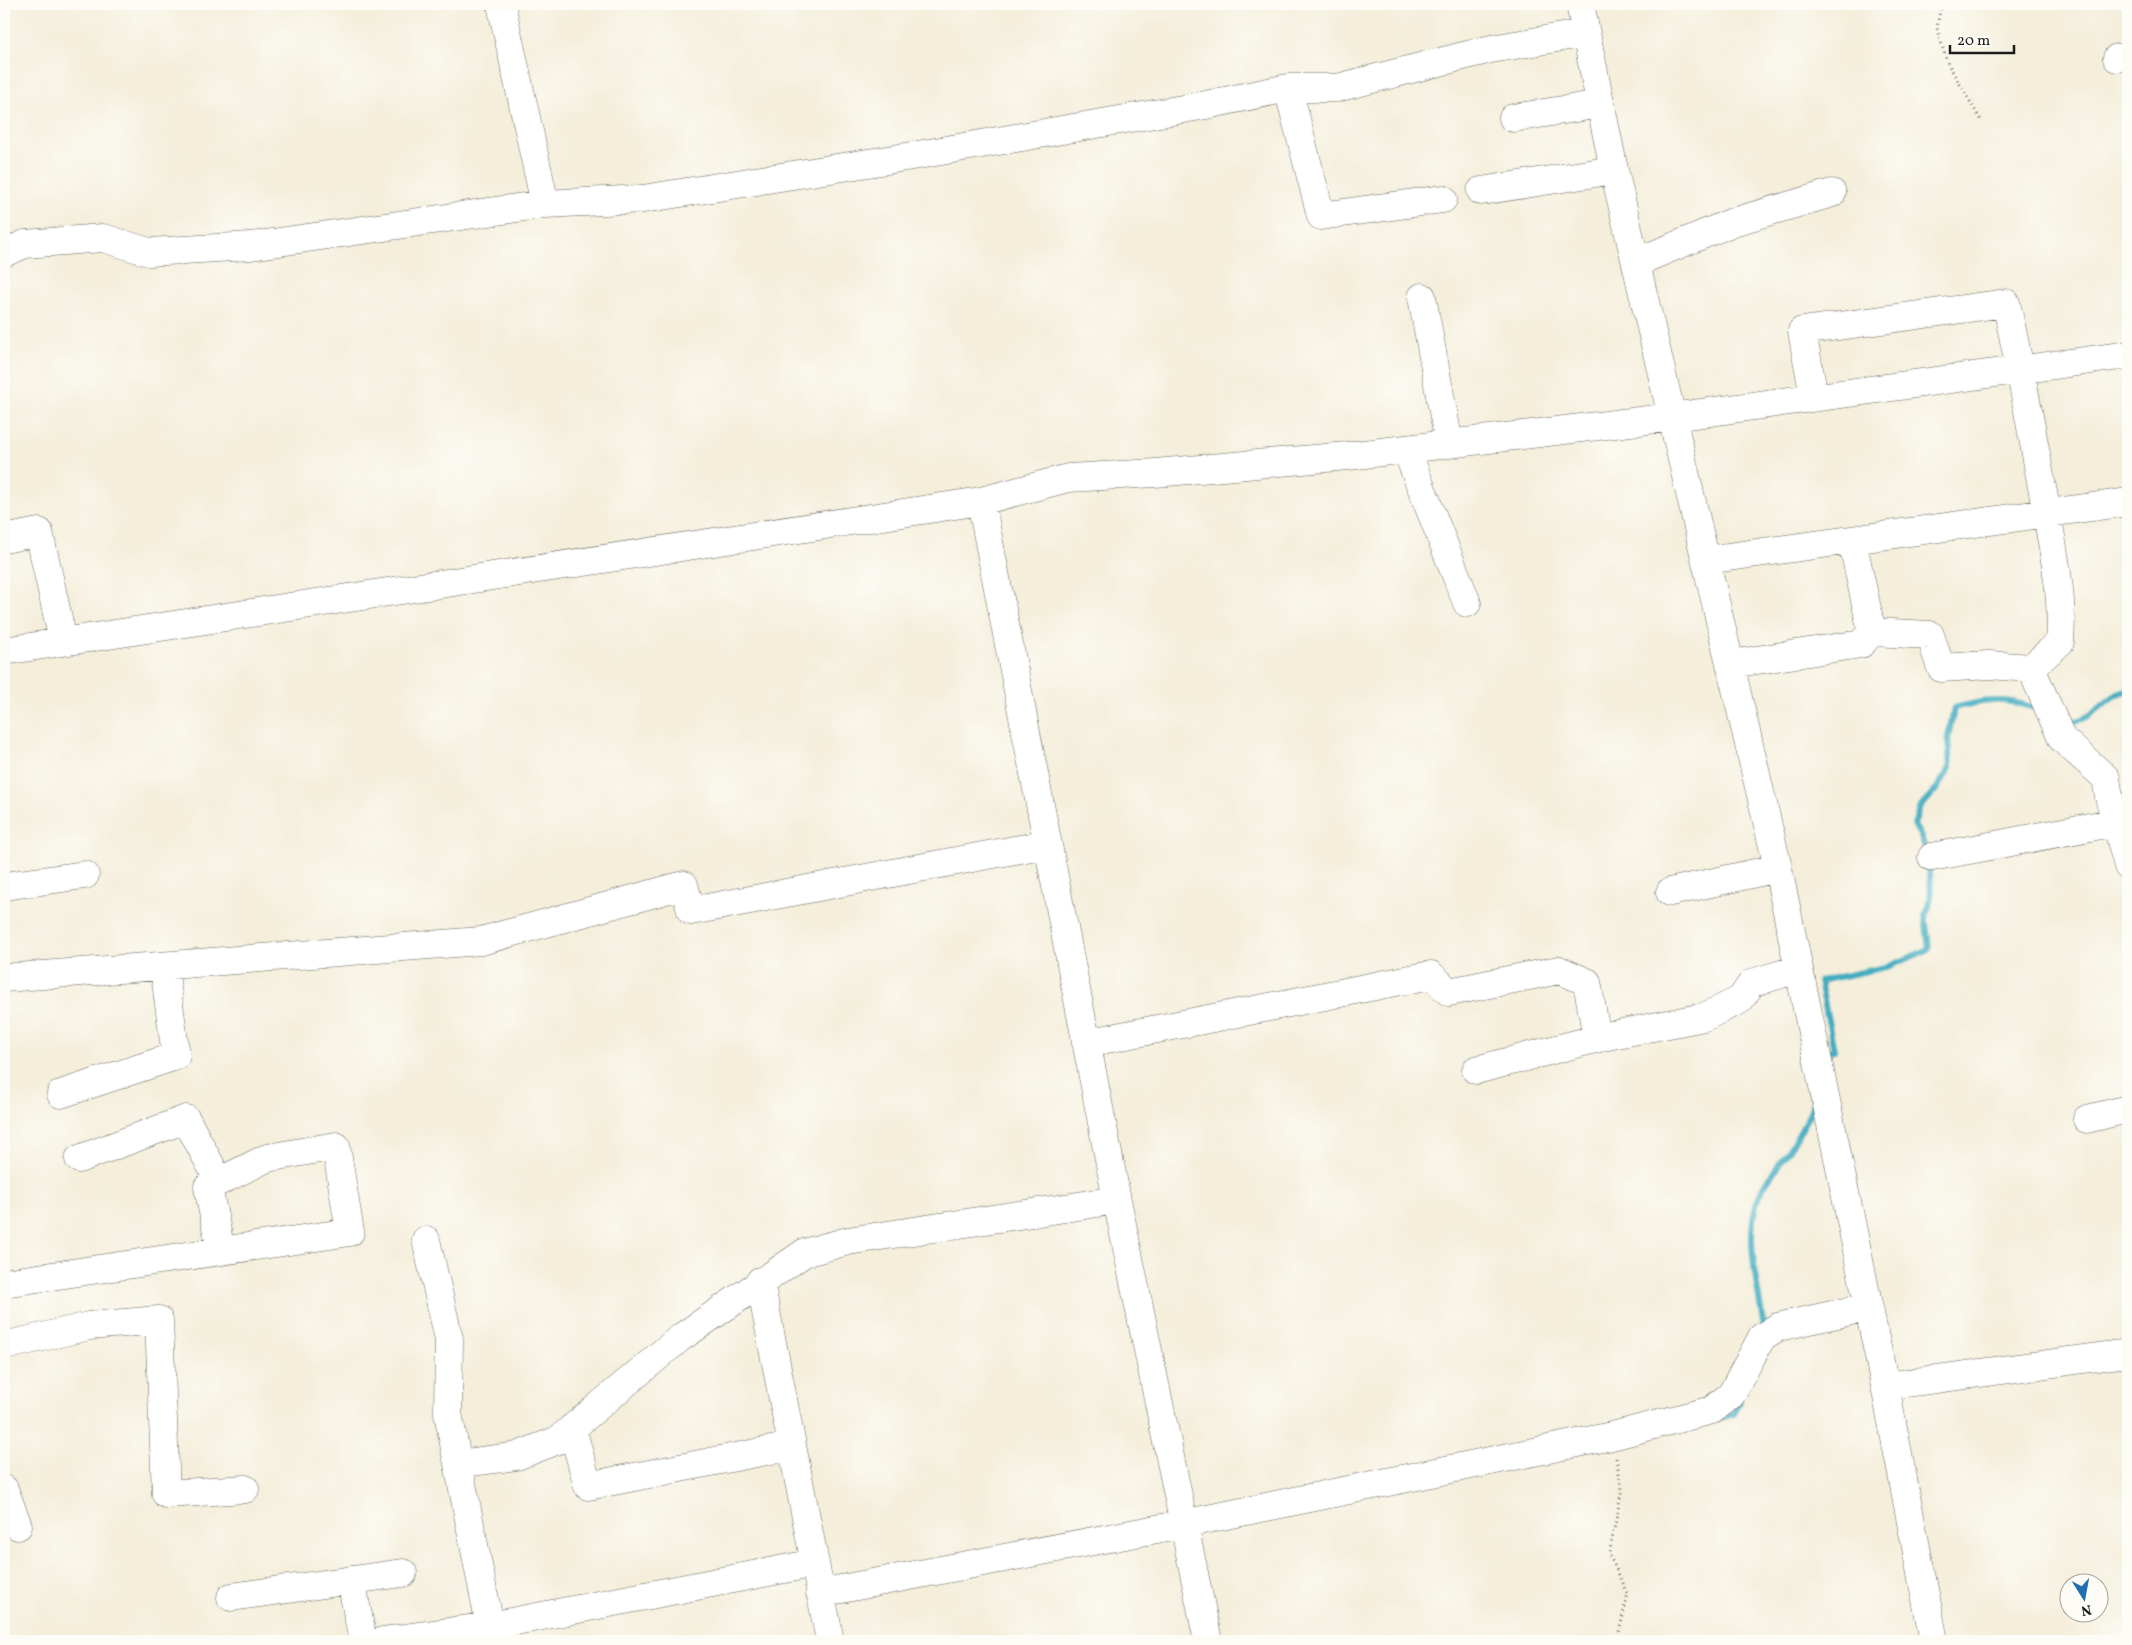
<svg xmlns="http://www.w3.org/2000/svg" width="2132" height="1645" font-family="Vollkorn,serif">
<style>
.lines{fill:none;stroke-linecap:round;stroke-linejoin:round}
.stream{stroke:#42adc1;stroke-width:6}
.minor-casing{stroke:#68665e;stroke-width:29}
.path{stroke:#68665e;stroke-width:3;stroke-dasharray:1 4;stroke-linecap:butt}
.minor{stroke:#fff;stroke-width:28}
</style>
<rect width="100%" height="100%" fill="#fdfcf7"/>
<filter id="ink" filterUnits="userSpaceOnUse"><feTurbulence type="fractalNoise" baseFrequency=".02" numOctaves="2"/><feDisplacementMap in="SourceGraphic" scale="10" xChannelSelector="R" yChannelSelector="G"/><feConvolveMatrix kernelMatrix="1 2 1 2 8 2 1 2 1" color-interpolation-filters="sRGB"/></filter>
<filter id="wash" filterUnits="userSpaceOnUse"><feTurbulence type="fractalNoise" baseFrequency=".0096" numOctaves="4" result="noise"/><feDisplacementMap in="SourceGraphic" scale="20" xChannelSelector="R" yChannelSelector="G"/><feGaussianBlur stdDeviation="1.12" result="paint"/><feColorMatrix in="noise" values="0 0 0 0 0 0 0 0 0 0 0 0 0 0 0 0 0 1.4 0 .05"/><feComposite in="paint" operator="in"/></filter>
<g filter="url(#wash)">
<rect width="100%" height="100%" fill="#f4eeda"/>
<g class="lines">
<path class="stream" d="M2063 719C2090 730 2105 693 2128 691
M1823 1052 1834 1050 1820 981 1890 966 1929 949 1925 915C1936 900 1929 859 1923 842 1921 836 1917 830 1914 825L1919 809 1935 791 1950 768 1948 737 1954 708C1989 699 2006 697 2040 710
M1764 1328C1758 1287 1741 1226 1763 1188 1774 1169 1817 1116 1813 1095
M1719 1419 1734 1414 1740 1402"/>
</g>
</g>
<g filter="url(#ink)">
<g class="lines">
<defs>
<path id="minor" d="M501 4 545 204
M1580 4 1614 170 1778 868 1885 1386 1934 1641
M2117 58 2128 56
M1288 88 1321 216 1443 199
M1513 118 1601 104
M1481 191 1614 170
M4 253 25 244 103 238 149 252 251 246 545 204 643 199 912 156 1206 105 1288 88H1337L1491 49 1586 33
M1637 262 1733 222 1832 193
M1422 297 1449 444
M1814 397 1802 331 2006 303C2021 368 2032 433 2044 498 2052 545 2064 594 2060 642L2031 668 1989 665 1941 668 1930 635 1872 632 1852 540
M1406 449 1467 603
M981 501 1117 1200 1208 1641
M4 539 39 532 63 641
M1706 560 2128 502
M4 651 981 501 1068 478 1155 473 1348 456 1672 417 2128 355
M1731 664 1861 644 1872 632
M2031 668 2062 739 2106 778 2109 797 2128 866
M1932 857 2116 822
M4 886 85 875
M1670 892 1778 868
M4 978 481 941 684 885 691 911 1047 844
M1086 1043 1431 975 1449 992 1559 970 1587 982 1597 1038 1704 1017 1740 1000 1752 983 1798 969
M1476 1070 1599 1038
M61 1094 176 1056 164 967
M2087 1119 2128 1109
M79 1159 186 1119 219 1181
M426 1240 449 1339 448 1413 493 1641
M760 1281 830 1641
M4 1283 350 1232 336 1146 267 1158 208 1187 221 1251
M4 1346 89 1326 159 1320 166 1494 245 1489
M1885 1386 2128 1353
M572 1428 588 1486 792 1446
M458 1464 517 1456 558 1440 680 1338 804 1253 848 1241 1117 1200
M4 1489 18 1526
M351 1580 363 1641
M820 1593 1183 1524 1612 1436 1712 1410 1731 1395 1762 1337 1778 1327 1868 1307
M231 1597 403 1573
M382 1641 490 1626 815 1563"/>
</defs>
<use href="#minor" class="minor-casing"/>
<path class="path" d="M1941 4 1937 28 1947 62 1982 122
M1616 1458 1622 1489 1609 1555 1628 1593 1617 1641"/>
<use href="#minor" class="minor"/>
</g>
</g>
<rect width="2132" height="1645" fill="none" stroke="#fdfcf7" stroke-width="20"/>
<g transform="translate(2084 1598) rotate(169)"><circle r="24" fill="#fdfcf7" stroke="#a3a29f"/>
<path d="M0-4L9 19L0 12L-9 19Z" fill="#1f6fb2"/>
<text y="-8" font-size="14" font-weight="bold" text-anchor="middle" fill="#1c1c1c">N</text>
</g>
<path d="M1950 45v8h64v-8" fill="none" stroke="#1c1c1c" stroke-width="2.5"/>
<text x="1957" y="45" font-size="15" fill="#1c1c1c" stroke="#fdfcf7" stroke-width="4" paint-order="stroke">20 m</text>
</svg>
